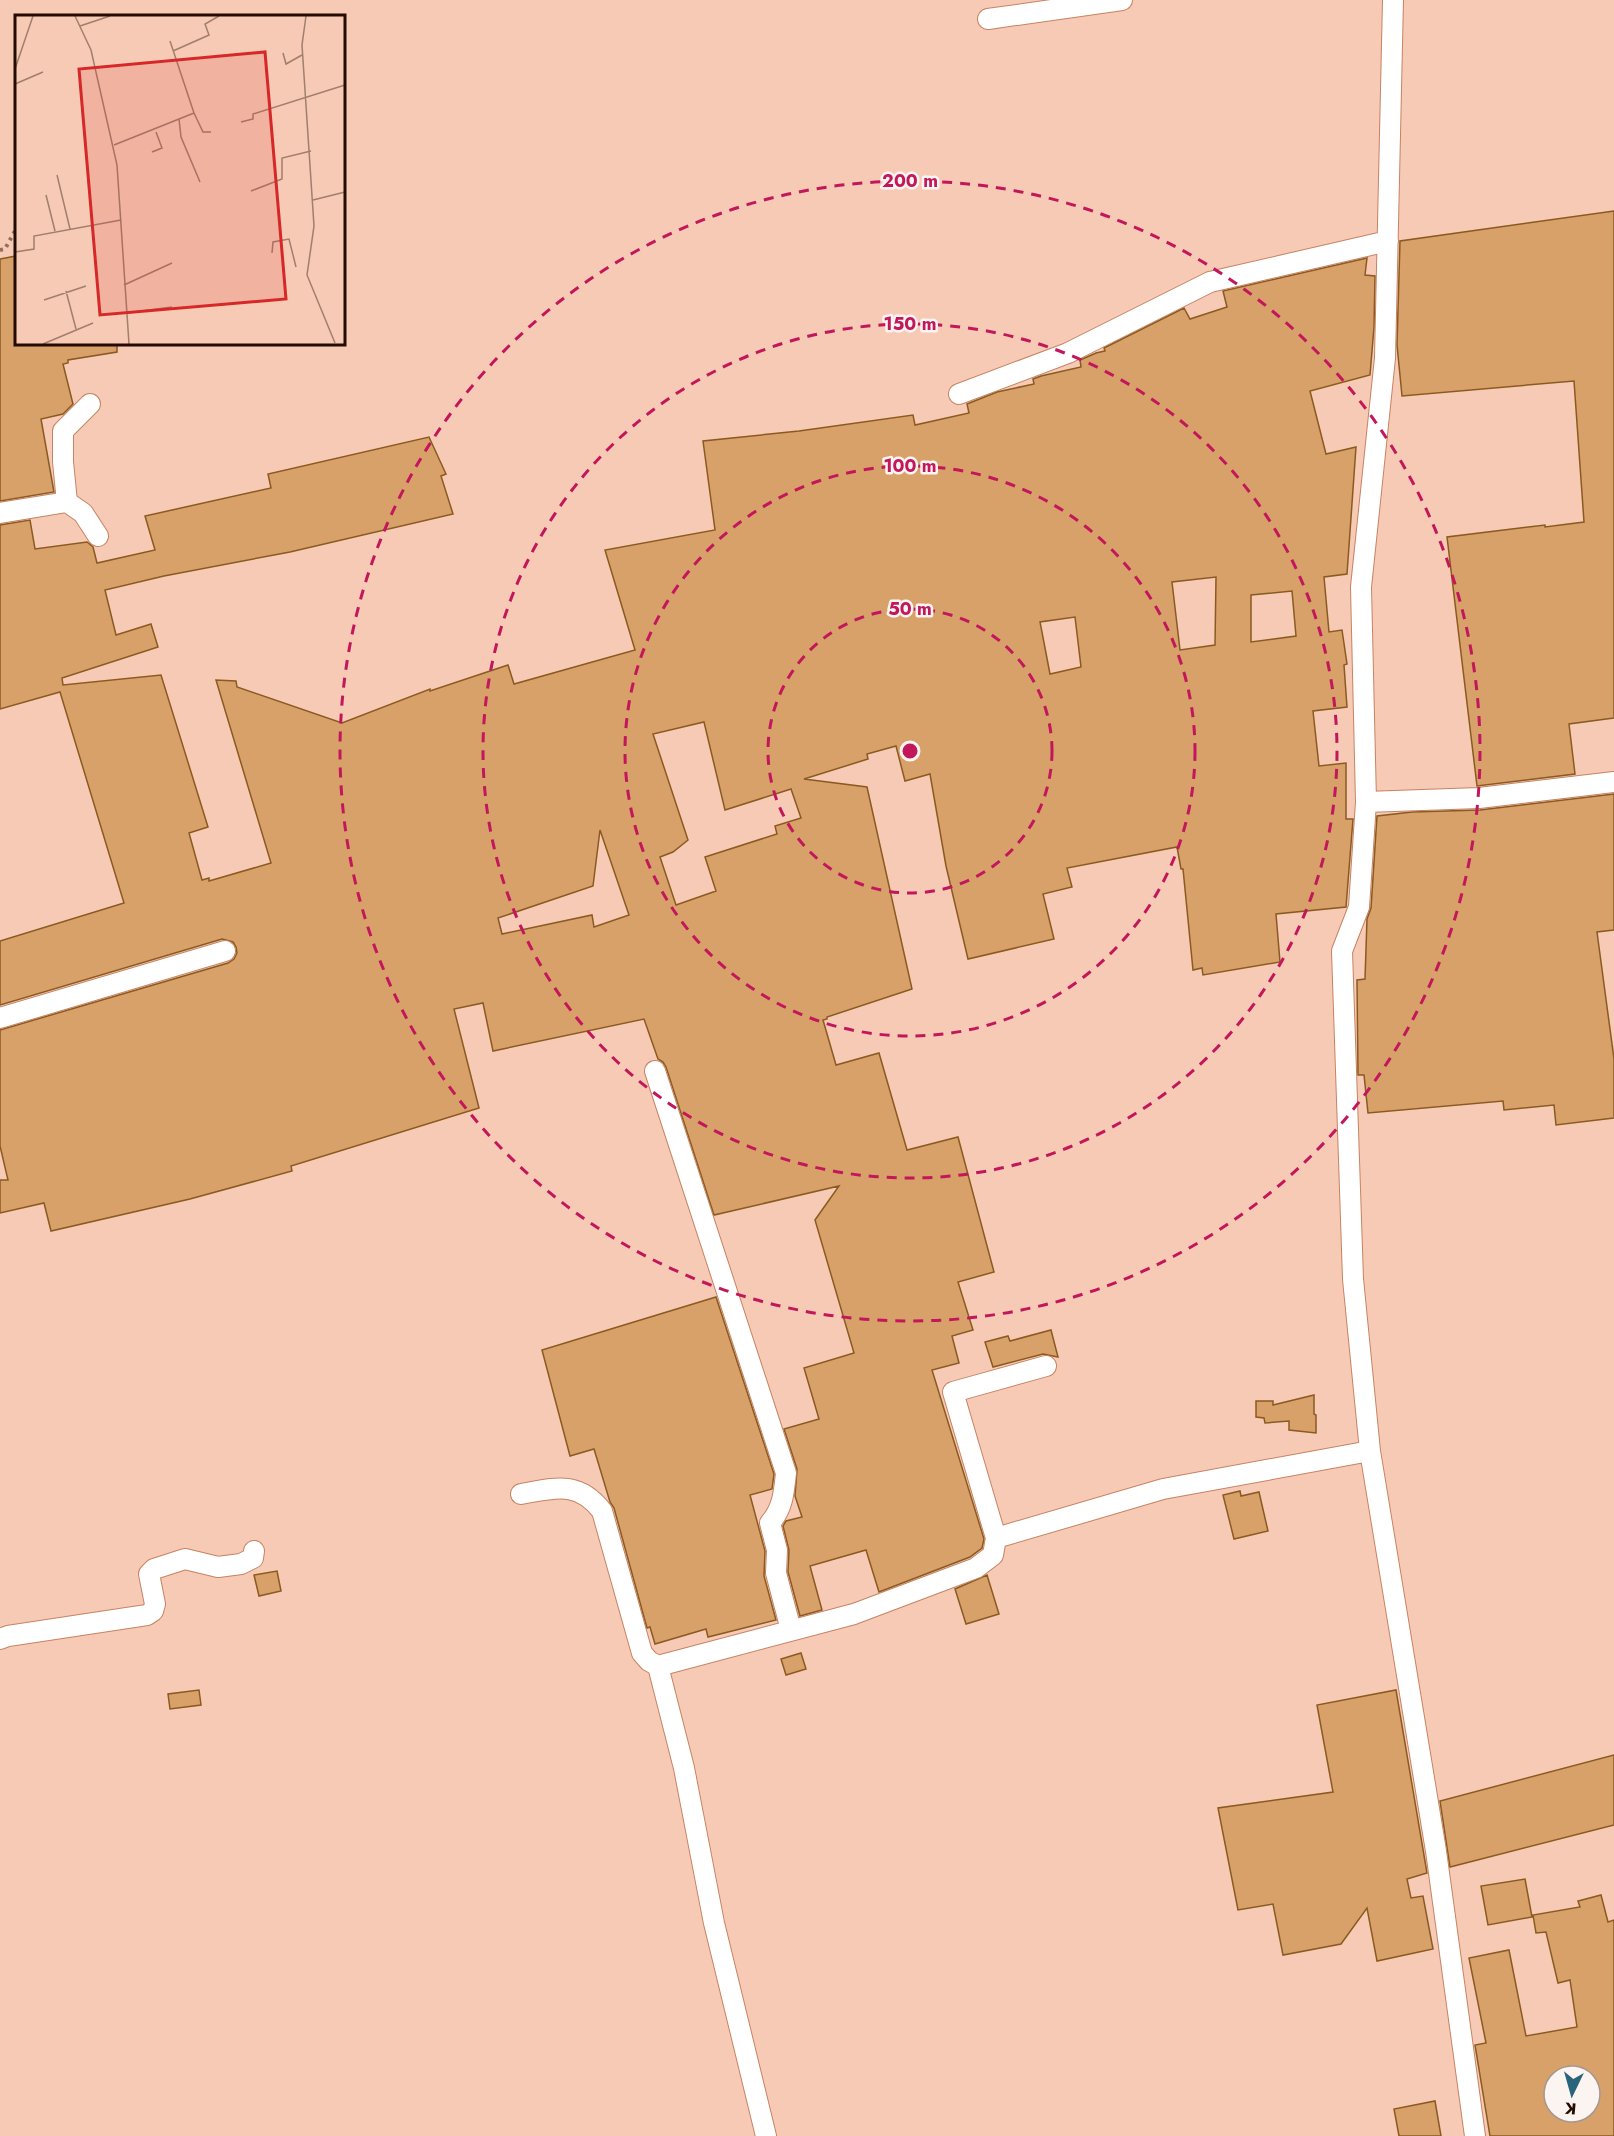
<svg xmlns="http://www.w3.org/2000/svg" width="1614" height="2136" font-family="Jost,sans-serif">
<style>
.building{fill:#d7a169;stroke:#8b5a20;stroke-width:1.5;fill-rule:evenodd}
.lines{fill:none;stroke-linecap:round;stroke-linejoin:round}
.minor-casing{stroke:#c78362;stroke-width:22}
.path{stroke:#906d5d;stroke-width:4;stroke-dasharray:3 4.5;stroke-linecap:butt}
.minor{stroke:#fff;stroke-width:20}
.ring{fill:none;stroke:#c2185b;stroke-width:3;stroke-dasharray:10 8}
.inset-road{fill:none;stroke:#a27e6d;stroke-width:1.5}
.view{fill:#d62828;fill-opacity:0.15;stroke:#d62828;stroke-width:3}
.inset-edge{fill:none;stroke:#240b01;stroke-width:3}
.centre{fill:#c2185b;stroke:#fbf4f0;stroke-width:3}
.ring-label{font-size:18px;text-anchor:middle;font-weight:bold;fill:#c2185b;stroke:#fbf4f0;stroke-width:5;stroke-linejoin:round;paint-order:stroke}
</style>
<rect width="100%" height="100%" fill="#f6cab5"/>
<path class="building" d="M1614 211V718L1569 724 1575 774 1477 786 1447 537 1545 525V527L1584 522 1574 381 1402 396 1397 345 1400 241Z
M16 256V344H117V352L68 360V363L63 364 73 404 63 414 41 419 54 492 0 501V259Z
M1367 258 1365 275 1375 276 1374 327 1370 375 1310 391 1326 454 1356 447 1347 574 1324 577 1329 632 1342 630 1347 664 1344 665 1347 707 1313 711 1319 766 1346 763V819H1353L1346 907 1276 914 1280 962 1203 975 1202 968 1193 970 1183 869H1181L1177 847 1067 868 1072 887 1043 894 1054 939 968 959 946 866 930 774 905 781 896 746 867 754 868 759 804 779 867 787 912 989 827 1017V1019L823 1020 836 1065 879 1053 907 1150 958 1137 994 1272 958 1282 973 1330 952 1336 959 1363 932 1370 984 1539 982 1548 970 1557 879 1592 866 1550 810 1566 822 1610 800 1616 788 1572 789 1550 783 1526 786 1521 802 1517 795 1496 797 1469 784 1429 819 1419 804 1368 854 1353 815 1220 839 1186 714 1215 666 1067 663 1062 658 1059 644 1019 493 1051 483 1003 454 1009 479 1108 291 1166 292 1171 190 1199 51 1231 44 1203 0 1213V1180H8L0 1146V1030L228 963 234 959 237 953 236 947 233 942 222 939 0 1005V941L124 903 60 692 0 709V525L30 520 35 549 87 542 93 547 97 563 155 550 145 516 271 488 268 474 429 437 446 474 441 476 453 514 290 552 164 576 105 590 116 635 151 624 158 647 62 678 63 685 161 675 208 827 189 833 202 880 209 878V881L271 863 216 680 236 681 237 687 342 723 430 689V691L508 665 514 684 635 650 605 550 715 530 703 441 799 431 913 415 915 425 969 413 967 404 997 392 1034 384 1033 379 1041 376 1081 367 1080 360 1096 353 1105 351 1104 348 1184 308 1190 319 1227 307 1223 291ZM1216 577 1215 645 1180 650 1172 582ZM1292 591 1296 636 1251 642V595ZM1075 617 1081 667 1050 674 1040 622ZM704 722 725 810 791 789 801 818 775 826 777 834 705 857 716 891 676 905 660 857 673 852 688 840 653 734ZM600 830 629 915 594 927 592 915 502 934 498 918 593 886Z
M1614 794V930L1597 932 1614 1059V1118L1556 1125 1554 1105 1504 1110 1503 1101 1368 1113 1364 1075H1358L1357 980 1365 979 1367 919 1371 908 1377 816 1412 812 1480 810Z
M716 1297 774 1474 772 1489 750 1495 765 1551 764 1576 776 1620 708 1637 706 1629 655 1644 650 1627 647 1628 614 1508 610 1502 594 1449 570 1456 542 1350Z
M1051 1330 1058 1357 1043 1354 993 1367 985 1342 1008 1336 1010 1341Z
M1314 1395V1414L1316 1415V1433L1289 1430V1421L1265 1423 1264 1418 1256 1417V1401H1273V1405Z
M1240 1491 1241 1496 1259 1492 1268 1531 1234 1539 1223 1495Z
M277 1571 281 1591 259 1596 254 1575Z
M987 1575 999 1614 966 1624 955 1589Z
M801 1653 806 1669 786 1675 781 1659Z
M199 1690 201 1705 170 1709 168 1694Z
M1396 1690 1427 1873 1407 1879 1411 1898 1423 1896 1433 1949 1377 1961 1367 1908 1341 1944 1283 1955 1273 1904 1238 1910 1218 1808 1333 1792 1317 1705Z
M1614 1755V1825L1450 1867 1440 1801Z
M1525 1879 1532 1917 1488 1925 1481 1886Z
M1601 1895 1608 1922 1614 1920V2136H1490L1475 2045 1486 2043 1469 1958 1509 1950 1526 2036 1577 2027 1570 1980 1558 1983 1546 1932 1536 1933 1533 1915 1580 1907 1578 1901ZM1554 2076H1590V2112H1554Z
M1435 2101 1441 2136H1399L1394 2109Z"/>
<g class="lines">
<defs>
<path id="minor" d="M1393 0 1385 358 1361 587 1366 802 1359 907 1342 951 1353 1279 1370 1451 1436 1851 1475 2136
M988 19 1122 0
M959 394 1068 353 1210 282 1388 241
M67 502 83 513 98 536
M0 513 67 502 63 462V431L90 404
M1366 802 1479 798 1614 782
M0 1018 225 951
M655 1071 786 1473C784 1492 783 1508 770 1523L777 1550 776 1573 791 1630
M521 1494C555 1488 578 1480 602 1511L642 1653 649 1661 658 1666
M996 1538 953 1392 1046 1366
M0 1639 8 1636 147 1615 153 1611 155 1604 149 1574 154 1569 185 1559 218 1567 241 1564 253 1558 254 1551
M766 2136 714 1923 684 1768 658 1666 854 1614 976 1568 993 1555 996 1538 1163 1489 1370 1451"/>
</defs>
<use href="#minor" class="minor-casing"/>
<path class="path" d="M0 250 5 249 16 229"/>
<use href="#minor" class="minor"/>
</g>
<g class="ring">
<circle cx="910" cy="751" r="142"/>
<circle cx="910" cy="751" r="285"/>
<circle cx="910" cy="751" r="427"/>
<circle cx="910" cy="751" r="570"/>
</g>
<g transform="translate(15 15)">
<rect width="330" height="330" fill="#f6cab5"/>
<path class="inset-road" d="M60 1 76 35 102 150 114 329M291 1 287 30 299 211 292 260 320 328M65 11 95 1M158 36 194 20 190 9 204 1M268 38 271 49 287 40M0 54 18 1M0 69 28 57M179 98 188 117H196M164 104 166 122 185 167M226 107 238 104V99L330 70M99 130 179 98 155 26M137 137 147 133 141 117M42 160 55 214M236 176 267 164V143L296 136M31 180 40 216M298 185 330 177M0 237 19 234V221L106 205M257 238 258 227 274 224 281 252M109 270 157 248M51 276 61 314M29 285 71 271M111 298 157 292M28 329 78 308"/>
<path class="view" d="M250 37 271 284 85 300 64 54Z"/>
<rect width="330" height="330" class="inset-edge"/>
</g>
<circle cx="910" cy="751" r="9" class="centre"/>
<g class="ring-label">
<text x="910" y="187">200 m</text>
<text x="910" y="330">150 m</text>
<text x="910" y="472">100 m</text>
<text x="910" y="615">50 m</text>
</g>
<g transform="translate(1572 2094) rotate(185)"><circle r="28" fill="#fbf4f0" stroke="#a59790" stroke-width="1.5"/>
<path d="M0-4.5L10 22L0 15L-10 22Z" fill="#28647b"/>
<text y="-9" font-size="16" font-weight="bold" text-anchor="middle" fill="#240b01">K</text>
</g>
</svg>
